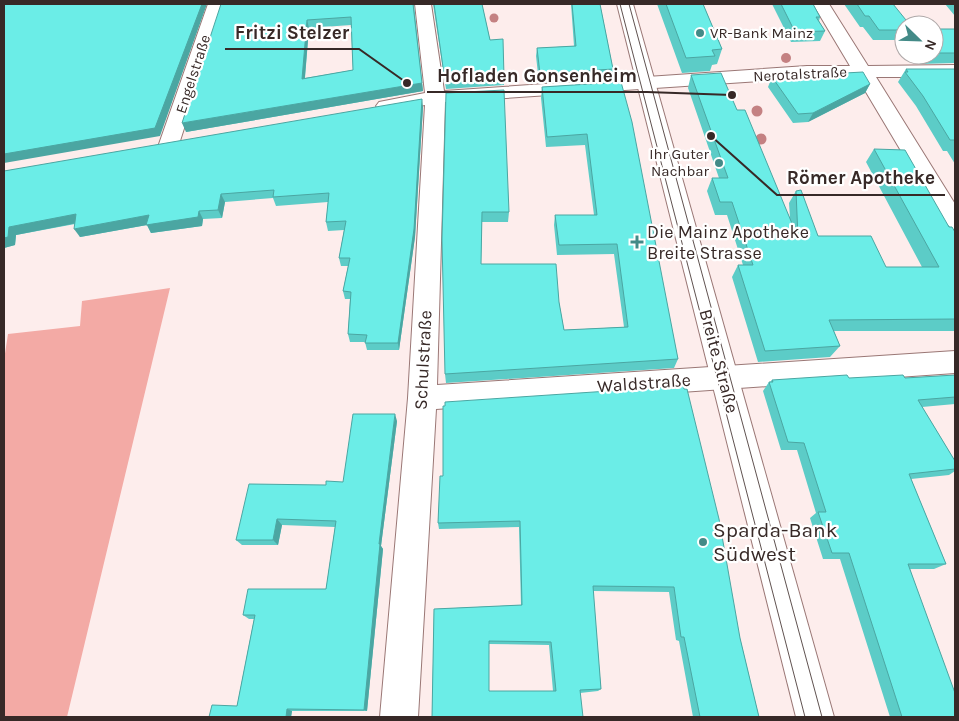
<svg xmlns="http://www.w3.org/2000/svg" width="959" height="721" font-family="Karla,sans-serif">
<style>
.green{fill:#f3aaa5}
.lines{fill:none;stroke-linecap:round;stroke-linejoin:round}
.minor-casing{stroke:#9a7775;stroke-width:2}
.major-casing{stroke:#9a7775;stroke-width:2}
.minor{fill:#fff;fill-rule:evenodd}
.major{fill:#fff;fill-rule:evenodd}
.tram{stroke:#605250;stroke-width:1}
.tree{fill:#c48182}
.wall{fill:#5cccc7;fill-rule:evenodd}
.shaded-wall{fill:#4ba6a2}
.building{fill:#6bede7;stroke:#4ba6a2;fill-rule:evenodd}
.poi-dot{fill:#438a87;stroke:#fff;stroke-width:2}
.labels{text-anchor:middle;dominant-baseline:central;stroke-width:4.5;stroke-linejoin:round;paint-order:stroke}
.far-poi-label{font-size:15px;fill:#372927;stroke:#fff;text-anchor:start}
.far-street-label{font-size:15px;fill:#372927;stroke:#fff}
.poi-label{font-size:18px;fill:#372927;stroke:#fff;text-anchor:start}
.street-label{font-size:18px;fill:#372927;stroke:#fff}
.near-poi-label{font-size:21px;fill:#372927;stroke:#fff;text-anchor:start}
.leader{fill:none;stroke:#372927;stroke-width:2}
.callout-dot{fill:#372927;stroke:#fff;stroke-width:2}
.callout-label{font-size:19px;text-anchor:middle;font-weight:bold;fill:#372927;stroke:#fff;stroke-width:4.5;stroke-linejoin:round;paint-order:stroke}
</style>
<rect width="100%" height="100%" fill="#fdedec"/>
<path class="green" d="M170 288 67 717H4V360L8 334 80 326 82 301Z"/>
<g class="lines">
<defs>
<path id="minor" d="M208 4H224L179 144 176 149 169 151 162 149 159 144Z
M415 4H431L444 91 807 66H850L813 4H829L868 66 955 65V77H876L955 204V230L947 228 857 77 807 78 445 102 437 385 955 351V373L436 409 418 717H380L408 398 425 105 386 112 379 110 376 106 379 102 425 93Z"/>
<path id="major" d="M617 4H633L834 717H796Z"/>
</defs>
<use href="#minor" class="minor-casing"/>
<use href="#major" class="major-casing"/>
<use href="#minor" class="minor"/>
<use href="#major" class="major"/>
<path class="tram" d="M620 4 805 717
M629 4 822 717"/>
</g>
<g class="tree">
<circle cx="494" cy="18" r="4.5"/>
<circle cx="786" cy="58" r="5"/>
<circle cx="757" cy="111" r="5.5"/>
<circle cx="761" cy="139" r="5.5"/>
</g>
<path class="wall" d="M221 4H414L423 91 186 132ZM351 25 353 70 305 78 309 28Z
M433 4H482L490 40 504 77V85L446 89Z
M571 4H600L613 69 612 78 539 83 536 56 537 48 574 46Z
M657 4H703L722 49 717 64 712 65 710 71 682 73Z
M772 4H813L820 17 819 21 825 31 820 41 791 42Z
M844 4H893L904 25V40H873L863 27H860Z
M945 4H955V16Z
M934 29H955V63L920 64V55H934Z
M906 69H955V164L947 151H943L916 106 898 82Z
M691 75 737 110 790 218 789 203 796 191 818 236 886 267H922L866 162 874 149 955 232V331H834L840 346 830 357 758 362 732 277 738 265H743L727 215H715L707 191 712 178H719L688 88Z
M772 77 870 84 865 93 808 122 793 123 768 87Z
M621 82 678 359 674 368 446 383 445 374 446 93 509 212 508 222H482L481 264 559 302 564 330 624 327 614 254 557 255 554 225 555 215H594L585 145 546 147 541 98 542 87Z
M423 107 415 237 399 350H367L365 342H350L348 334 350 299H345L343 291 348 266H341L339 258 344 230 328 231 326 222 328 202 276 206 273 198 225 202 222 218 203 219 202 226 151 233 147 225 80 237 75 224 16 235 15 245 4 248V171Z
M955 375V404L922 407 955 461V471L949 475 911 479 946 564 934 569H910L955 717H890L840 559H823L810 518 816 513 797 450H781L763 391 769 382H770L772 380 849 378H905Z
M443 406 740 638 759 717H693L679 641 676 640 669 592 593 591 601 689 598 691 580 693 432 717 434 609 521 605 519 527 439 529 438 523 443 476ZM489 644 549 645 553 691H489Z
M397 421 381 546 383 549 367 711H292L291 717H209L237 706 254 619H249L243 615 326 589 335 527 282 525 278 545H242L236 540 326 485 343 482Z"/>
<path class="shaded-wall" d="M202 4H207L160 136 4 163V154Z
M307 20 309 28 304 87 302 79Z
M422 83 423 91 186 132 182 123Z
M870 84 865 93 808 122 813 113Z
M422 99 423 107 415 237 399 350 398 343Z
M221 194 225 202 222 218 218 210Z
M199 211 203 219 202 226 151 233 147 225 80 237 74 229 149 215Z
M76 214 82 222 16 235 15 245 4 248V238L9 227Z
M395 414 397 421 381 546 383 549 367 711 364 710 379 544Z
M277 519 282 525 278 545 273 540Z
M287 709 292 711 291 717H286Z"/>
<path class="building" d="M4 4H202L155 128 4 154Z
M221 4H413L422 83 182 123ZM351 17 353 70 302 79 307 20Z
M434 4H482L490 40 503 39 504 77 445 81Z
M572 4H600L613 69 540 74 537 48 576 46Z
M666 4H703L722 49 712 50 715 56 686 58Z
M781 4H813L820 17H816L825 31 795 32Z
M857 4H893L910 25H904V30H879L869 16H865Z
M934 29H955V53H934Z
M906 69H955V141L954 140H950L923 96 905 72H908Z
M863 72 870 84 813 113 798 114 772 77Z
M721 73 737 110H745L798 238 796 191 801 190 818 236H871L886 267H939L874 149 905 150 949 227H952L955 232V319L829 320 840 346 765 351 738 265H753L732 202H720L712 178H728L691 75Z
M621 82 632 122 678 359 445 374 442 239 446 93 504 90 509 212H482L481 264H556L559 302 564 330 628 327 617 244 559 245 555 215H597L587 134 547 137 542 87Z
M422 99 414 229 398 343H365L367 335 348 334 351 292 343 291 350 258H339L346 221 326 222 329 193 273 197 274 190 221 194 218 210 199 211 198 217 146 225 149 215 74 229 76 214 9 227 8 237 4 238V171Z
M847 375 849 378 903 375 905 378 955 375V397L918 400 955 461V469L909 474 946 564H908L955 693V717H902L849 553H832L818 512H826L804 443 788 442 769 382H773L772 380Z
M683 386 684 389H687L719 519 740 638 759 717H700L684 637H681L674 587 593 586 601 689 580 690 583 717H432L434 609 522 605 520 521 438 523 440 476H443V406H445V402ZM489 641 551 642 556 691H489Z
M353 414H395L379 544H380L364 710 287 709 286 717H209L212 705 237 706 255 615H243L248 589H326L336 521 277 519 273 540H236L249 484 326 485V481L343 482Z"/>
<g class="poi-dot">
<circle cx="700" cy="33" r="5"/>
<circle cx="719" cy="163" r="5"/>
<path d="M634.5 234.5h5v5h5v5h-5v5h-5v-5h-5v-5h5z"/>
<circle cx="703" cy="542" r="5"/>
</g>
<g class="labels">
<g class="far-poi-label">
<text x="710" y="33">VR-Bank Mainz</text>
<text x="709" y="154" text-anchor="end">Ihr Guter<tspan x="709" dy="17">Nachbar</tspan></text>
</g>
<g class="far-street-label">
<text transform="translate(193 74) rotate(-72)">Engelstraße</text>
<text transform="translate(800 74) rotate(-3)">Nerotalstraße</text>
</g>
<g class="poi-label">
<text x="647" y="232">Die Mainz Apotheke<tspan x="647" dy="21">Breite Strasse</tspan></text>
</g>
<g class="street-label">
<text transform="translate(423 360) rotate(-87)">Schulstraße</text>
<text transform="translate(719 361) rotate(75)">Breite Straße</text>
<text transform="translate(644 383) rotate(-4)">Waldstraße</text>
</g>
<g class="near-poi-label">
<text x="713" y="530">Sparda-Bank<tspan x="713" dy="24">Südwest</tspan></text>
</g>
</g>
<path class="leader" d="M407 83L359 49H225M732 95L647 92H427M711 136L777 195H945"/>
<g class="callout-dot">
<circle cx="407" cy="83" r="5"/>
<circle cx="732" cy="95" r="5"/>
<circle cx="711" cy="136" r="5"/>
</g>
<g class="callout-label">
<text x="292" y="39">Fritzi Stelzer</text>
<text x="537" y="82">Hofladen Gonsenheim</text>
<text x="861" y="184">Römer Apotheke</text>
</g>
<rect width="959" height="721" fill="none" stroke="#372927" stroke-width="10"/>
<g transform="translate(919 40) rotate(113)"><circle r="24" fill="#ffffff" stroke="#afa9a9"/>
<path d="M0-4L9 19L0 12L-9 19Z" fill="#438a87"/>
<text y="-8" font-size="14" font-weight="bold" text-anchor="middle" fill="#372927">N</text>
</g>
</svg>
